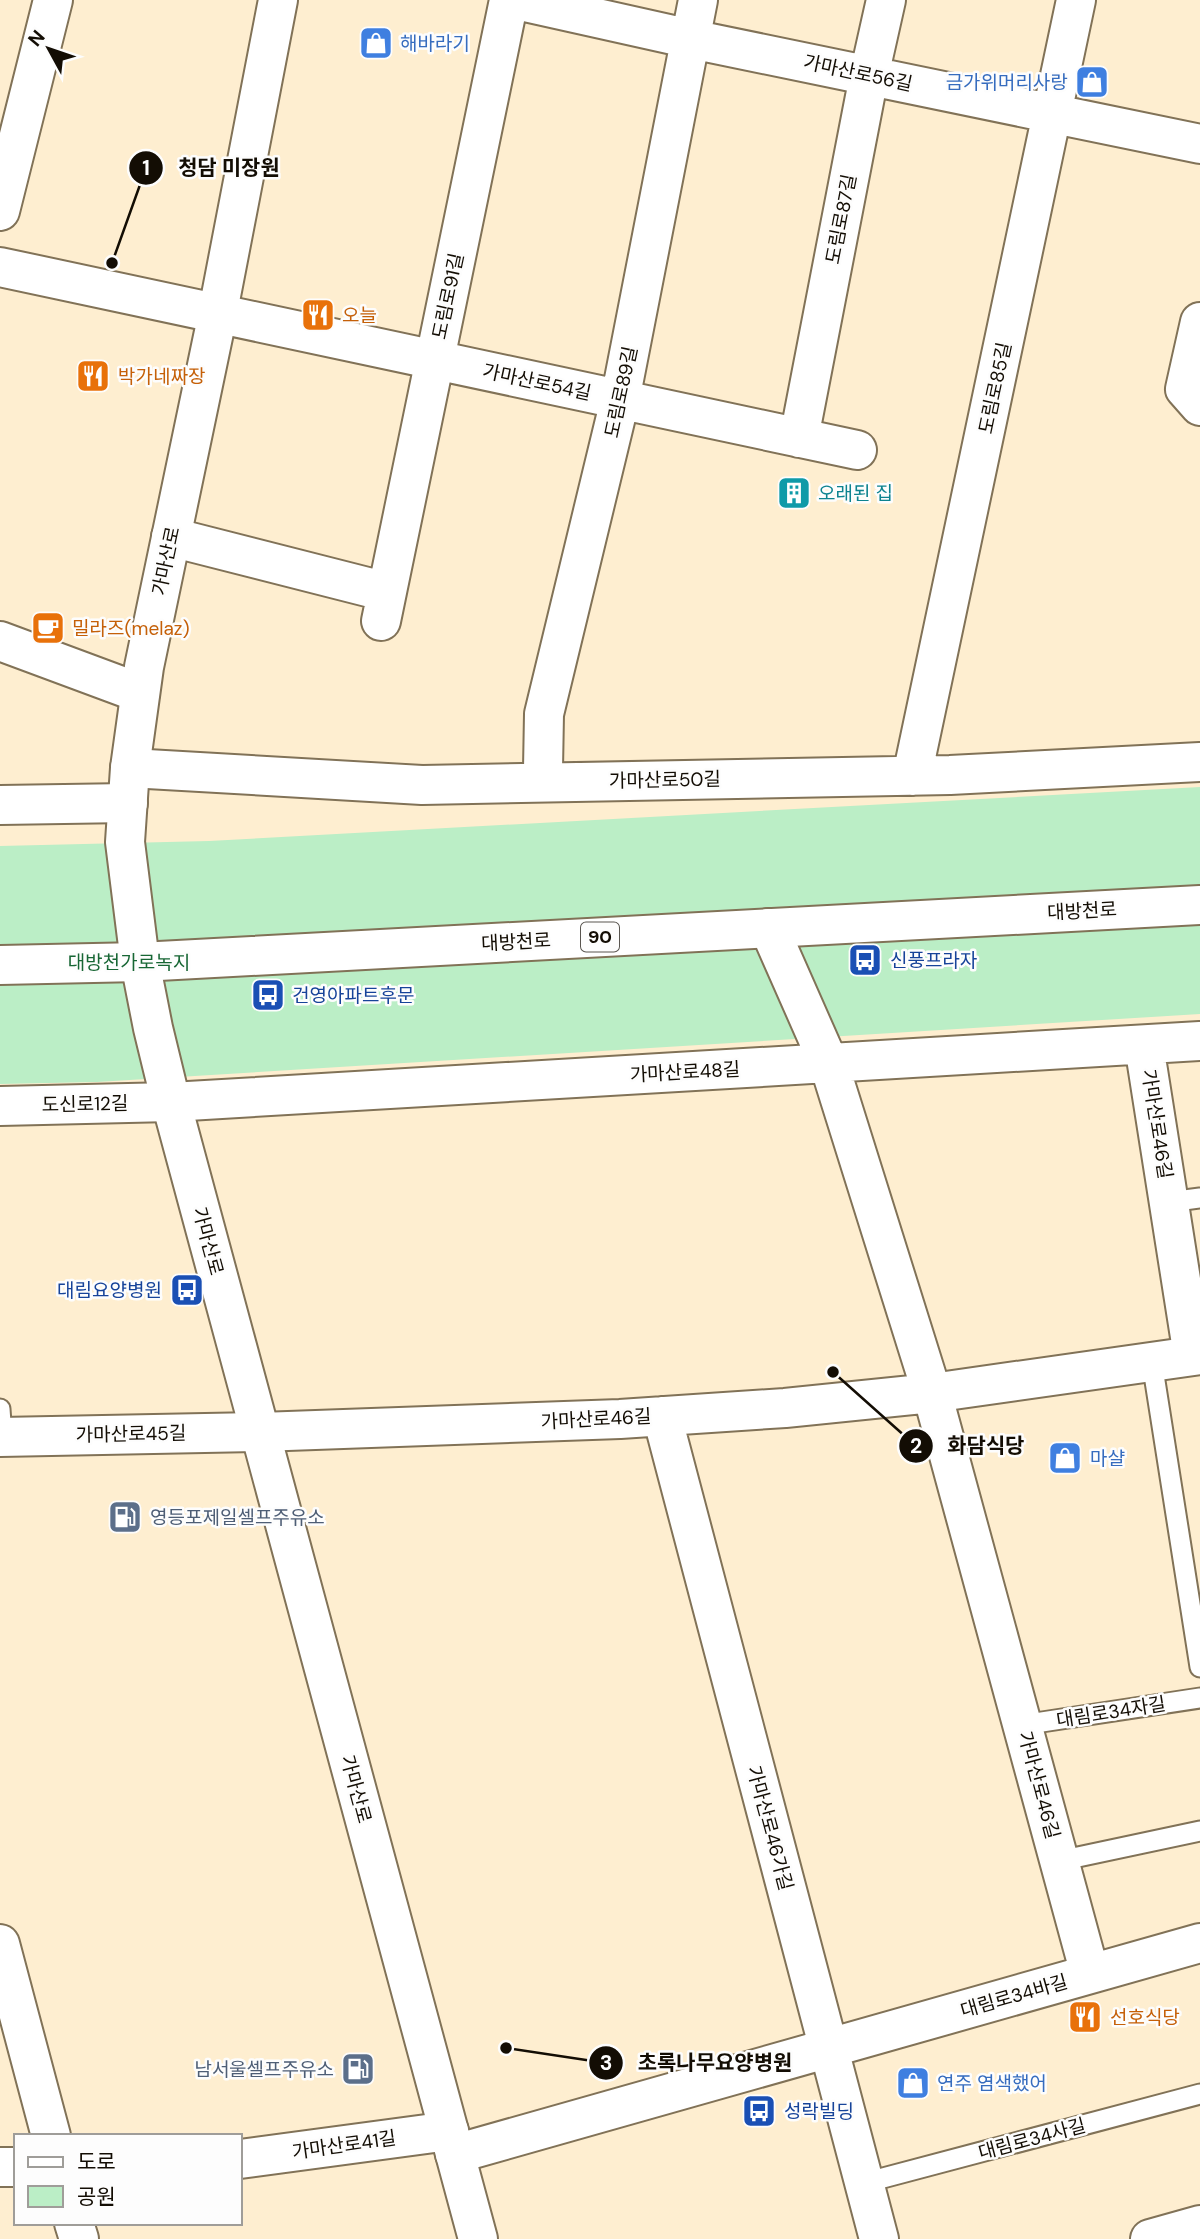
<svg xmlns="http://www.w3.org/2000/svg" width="1200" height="2239" font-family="'DM Sans','Noto Sans KR',sans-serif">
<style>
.green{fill:#bbeec6}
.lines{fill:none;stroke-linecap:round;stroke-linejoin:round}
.service-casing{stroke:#817257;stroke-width:23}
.minor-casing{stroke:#817257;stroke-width:42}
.secondary-casing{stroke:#817257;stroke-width:42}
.primary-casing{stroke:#817257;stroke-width:42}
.service{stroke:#fff;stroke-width:19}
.minor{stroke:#fff;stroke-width:38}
.secondary{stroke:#fff;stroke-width:38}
.primary{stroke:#fff;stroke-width:38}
.labels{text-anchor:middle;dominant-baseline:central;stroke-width:5;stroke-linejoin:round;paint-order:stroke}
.shield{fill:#fdfdfd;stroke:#59554f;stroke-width:2}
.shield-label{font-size:18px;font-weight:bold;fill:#130d04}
.shop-label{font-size:19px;fill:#366cbe;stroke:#fdfdfd;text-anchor:start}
.street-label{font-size:19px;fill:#130d04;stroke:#fdfdfd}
.food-label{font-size:19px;fill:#c56008;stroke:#fdfdfd;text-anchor:start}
.culture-label{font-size:19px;fill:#0d838f;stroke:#fdfdfd;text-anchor:start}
.transit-label{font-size:19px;fill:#164399;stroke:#fdfdfd;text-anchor:start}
.park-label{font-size:19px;fill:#176634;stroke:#fdfdfd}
.service-label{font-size:19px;fill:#4e5e75;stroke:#fdfdfd;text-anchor:start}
.leader{fill:none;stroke:#130d04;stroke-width:2.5}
.callout-dot{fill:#130d04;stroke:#fdfdfd;stroke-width:2.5}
.mark-label{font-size:21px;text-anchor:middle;font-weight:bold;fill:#fff}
.callout-label{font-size:21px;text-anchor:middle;font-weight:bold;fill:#130d04;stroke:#fdfdfd;stroke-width:5;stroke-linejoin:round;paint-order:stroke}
</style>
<rect width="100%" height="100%" fill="#feeed0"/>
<path class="green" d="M1200 787V1014L97 1082 0 1084V846L209 841Z"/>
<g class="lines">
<defs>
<path id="service" d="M1169 1202 1200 1198
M1152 1362 1200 1667
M0 1409 2 1437
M1022 1725 1200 1698
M1059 1861 1200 1831
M864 2183 1200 2094"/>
<path id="minor" d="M516 0 691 39 1200 144
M0 211 53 0
M0 267 857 450
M1200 322 1185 389 1200 406
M799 438 869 76 886 0
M171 537 387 592
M381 621 509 0
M0 641 140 693
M130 768 422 785 950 775 1200 762
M912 776 1076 0
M546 782 543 769 544 714 620 400 698 0
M0 805 128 803
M769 928 829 1064 932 1393 1090 1974
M1144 1045 1193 1356
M0 1106 171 1102 1200 1041
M662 1416 879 2239
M0 1437 260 1432 620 1419 785 1408 932 1393 1200 1355
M0 1944 51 2136
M455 2154 1200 1943
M240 2159 449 2131
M0 2167H16
M74 2223 79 2239
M1150 2239 1200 2225"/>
<path id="secondary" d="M278 0 214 332 144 667 130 768 125 842 140 962 153 1028 171 1102 478 2239"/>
<path id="primary" d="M0 965 140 962 1200 905"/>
</defs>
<use href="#service" class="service-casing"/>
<use href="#minor" class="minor-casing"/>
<use href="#secondary" class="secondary-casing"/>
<use href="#primary" class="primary-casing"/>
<use href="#service" class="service"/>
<use href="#minor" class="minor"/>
<use href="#secondary" class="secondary"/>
<use href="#primary" class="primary"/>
</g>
<defs>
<symbol id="shop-square" viewBox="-11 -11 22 22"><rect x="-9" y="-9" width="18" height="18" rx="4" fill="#3f7fe0" stroke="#fdfdfd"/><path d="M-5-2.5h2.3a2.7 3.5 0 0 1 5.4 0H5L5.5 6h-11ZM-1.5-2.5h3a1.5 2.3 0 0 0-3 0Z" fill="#fff"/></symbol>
<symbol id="restaurant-square" viewBox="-11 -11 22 22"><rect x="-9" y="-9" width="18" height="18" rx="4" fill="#e8710a" stroke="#fdfdfd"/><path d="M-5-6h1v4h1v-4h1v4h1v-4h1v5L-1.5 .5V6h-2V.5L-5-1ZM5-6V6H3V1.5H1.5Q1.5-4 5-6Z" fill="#fff"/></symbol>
<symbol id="building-square" viewBox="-11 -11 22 22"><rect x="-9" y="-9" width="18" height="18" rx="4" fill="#0f9aa8" stroke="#fdfdfd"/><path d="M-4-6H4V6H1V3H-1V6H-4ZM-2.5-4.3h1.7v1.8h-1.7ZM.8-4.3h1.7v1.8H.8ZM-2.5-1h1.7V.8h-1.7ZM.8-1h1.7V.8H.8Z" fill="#fff"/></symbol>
<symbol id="cafe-square" viewBox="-11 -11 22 22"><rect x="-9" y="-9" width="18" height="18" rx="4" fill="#e8710a" stroke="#fdfdfd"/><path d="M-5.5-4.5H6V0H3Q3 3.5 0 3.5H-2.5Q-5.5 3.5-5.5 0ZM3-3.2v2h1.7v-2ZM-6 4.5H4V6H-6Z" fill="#fff"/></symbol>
<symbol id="bus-square" viewBox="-11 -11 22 22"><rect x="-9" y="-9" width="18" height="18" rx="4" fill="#1a4fb4" stroke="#fdfdfd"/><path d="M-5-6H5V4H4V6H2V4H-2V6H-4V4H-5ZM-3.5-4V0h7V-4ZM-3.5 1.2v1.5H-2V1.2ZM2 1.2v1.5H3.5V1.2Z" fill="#fff"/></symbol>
<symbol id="fuel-square" viewBox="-11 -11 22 22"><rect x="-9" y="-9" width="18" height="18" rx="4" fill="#5c6f8a" stroke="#fdfdfd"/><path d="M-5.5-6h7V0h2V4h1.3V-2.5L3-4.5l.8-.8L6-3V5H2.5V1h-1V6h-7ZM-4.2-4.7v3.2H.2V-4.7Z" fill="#fff"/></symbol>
</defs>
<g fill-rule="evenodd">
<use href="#shop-square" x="357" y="24" width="38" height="38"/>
<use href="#shop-square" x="1073" y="63" width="38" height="38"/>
<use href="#restaurant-square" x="299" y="296" width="38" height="38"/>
<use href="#restaurant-square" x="74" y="357" width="38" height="38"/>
<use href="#building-square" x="775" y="474" width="38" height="38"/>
<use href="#cafe-square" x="29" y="609" width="38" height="38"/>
<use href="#bus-square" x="846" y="941" width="38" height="38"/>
<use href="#bus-square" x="249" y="976" width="38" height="38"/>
<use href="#bus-square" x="168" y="1271" width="38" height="38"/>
<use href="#shop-square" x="1046" y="1439" width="38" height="38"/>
<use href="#fuel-square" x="106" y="1498" width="38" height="38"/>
<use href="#restaurant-square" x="1066" y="1998" width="38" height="38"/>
<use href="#fuel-square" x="339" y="2050" width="38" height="38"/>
<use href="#shop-square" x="894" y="2064" width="38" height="38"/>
<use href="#bus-square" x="740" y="2092" width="38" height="38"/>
</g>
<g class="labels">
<rect class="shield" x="581" y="922.5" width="38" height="29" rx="5"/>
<g class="shield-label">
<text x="600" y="937">90</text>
</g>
<g class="shop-label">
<text x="400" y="43">해바라기</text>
<text x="1068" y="82" text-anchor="end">금가위머리사랑</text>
<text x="1090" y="1458">마샬</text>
<text x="937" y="2083">연주 염색했어</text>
</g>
<g class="street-label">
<text transform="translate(858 73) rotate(12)">가마산로56길</text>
<text transform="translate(841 219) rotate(-79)">도림로87길</text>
<text transform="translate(448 296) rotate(-78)">도림로91길</text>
<text transform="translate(537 382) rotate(12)">가마산로54길</text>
<text transform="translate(995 388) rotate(-78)">도림로85길</text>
<text transform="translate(621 392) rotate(-78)">도림로89길</text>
<text transform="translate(166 561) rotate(-78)">가마산로</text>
<text transform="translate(665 780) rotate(-1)">가마산로50길</text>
<text transform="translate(1082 911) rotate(-3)">대방천로</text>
<text transform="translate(516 942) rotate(-3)">대방천로</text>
<text transform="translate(685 1072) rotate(-3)">가마산로48길</text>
<text transform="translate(85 1104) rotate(-1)">도신로12길</text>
<text transform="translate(1157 1124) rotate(81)">가마산로46길</text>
<text transform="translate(208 1241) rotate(75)">가마산로</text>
<text transform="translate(596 1419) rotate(-3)">가마산로46길</text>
<text transform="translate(131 1434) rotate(-1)">가마산로45길</text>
<text transform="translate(1111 1712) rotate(-9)">대림로34자길</text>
<text transform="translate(1039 1785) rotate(75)">가마산로46길</text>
<text transform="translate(356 1789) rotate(75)">가마산로</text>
<text transform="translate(770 1828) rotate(75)">가마산로46가길</text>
<text transform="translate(1014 1996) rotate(-16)">대림로34바길</text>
<text transform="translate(1032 2139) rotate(-15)">대림로34사길</text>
<text transform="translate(344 2145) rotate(-8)">가마산로41길</text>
</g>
<g class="food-label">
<text x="342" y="315">오늘</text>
<text x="118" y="376">박가네짜장</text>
<text x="72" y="628">밀라즈(melaz)</text>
<text x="1110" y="2017">선호식당</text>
</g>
<g class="culture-label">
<text x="818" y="493">오래된 집</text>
</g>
<g class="transit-label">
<text x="890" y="960">신풍프라자</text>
<text x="292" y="995">건영아파트후문</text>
<text x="162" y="1290" text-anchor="end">대림요양병원</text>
<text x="784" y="2111">성락빌딩</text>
</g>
<g class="park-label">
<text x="129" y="962">대방천가로녹지</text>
</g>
<g class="service-label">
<text x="150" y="1517">영등포제일셀프주유소</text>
<text x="334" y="2069" text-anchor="end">남서울셀프주유소</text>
</g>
</g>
<path class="leader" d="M112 263L146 168M833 1372L916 1446M506 2048L606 2063"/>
<g class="callout-dot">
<circle cx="112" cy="263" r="7"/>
<circle cx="833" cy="1372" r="7"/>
<circle cx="506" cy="2048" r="7"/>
<circle cx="146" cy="168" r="18"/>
<circle cx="916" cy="1446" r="18"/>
<circle cx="606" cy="2063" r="18"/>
</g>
<g class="mark-label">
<text x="146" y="175">1</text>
<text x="916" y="1453">2</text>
<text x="606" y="2070">3</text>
</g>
<g class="callout-label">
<text x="229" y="175">청담 미장원</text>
<text x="986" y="1453">화담식당</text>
<text x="715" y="2070">초록나무요양병원</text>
</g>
<rect x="14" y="2134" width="228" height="91" fill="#fdfdfd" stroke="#9f9d99" stroke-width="2"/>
<rect x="28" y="2157" width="35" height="10" fill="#ffffff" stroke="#9f9d99" stroke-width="2"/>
<text x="77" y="2169" font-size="21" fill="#130d04">도로</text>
<rect x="28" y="2186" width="35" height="21" fill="#bbeec6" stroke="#9f9d99" stroke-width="2"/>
<text x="77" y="2204" font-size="21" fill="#130d04">공원</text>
<g transform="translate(49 49) rotate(310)" stroke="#fdfdfd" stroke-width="5" paint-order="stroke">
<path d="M0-5L12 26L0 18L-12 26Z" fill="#130d04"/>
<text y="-10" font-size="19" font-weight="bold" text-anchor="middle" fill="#130d04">N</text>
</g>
</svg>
